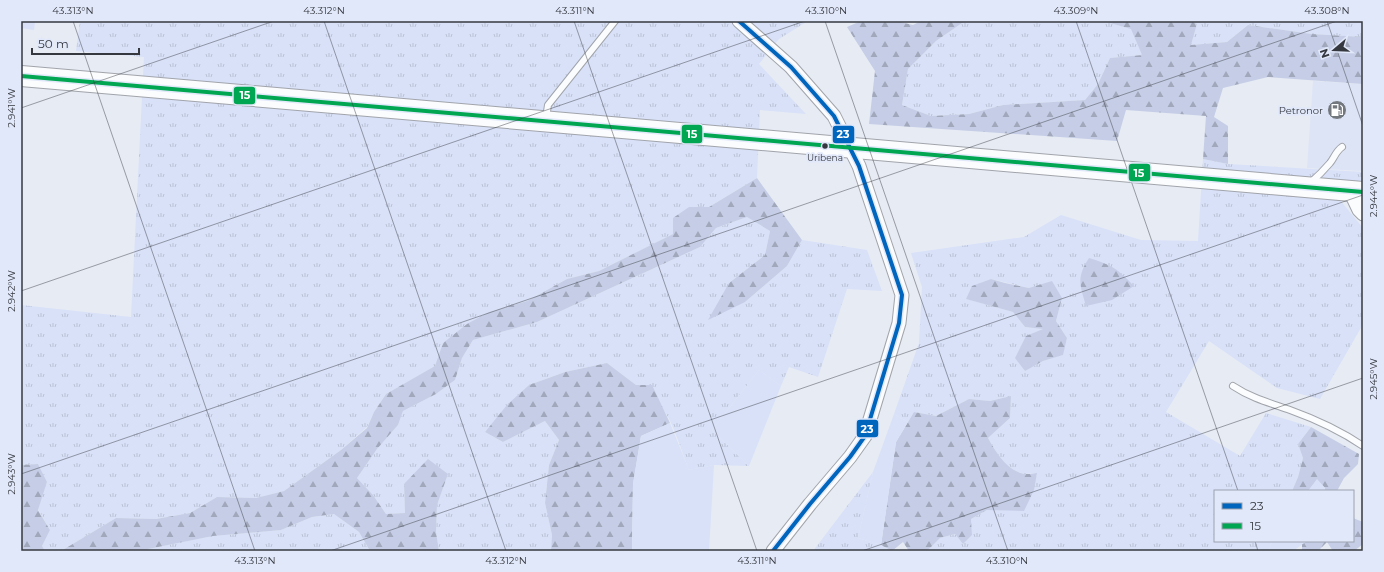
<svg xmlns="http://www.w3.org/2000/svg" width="1384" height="572" font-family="Montserrat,sans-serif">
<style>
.built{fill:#dde4f6}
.grass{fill:url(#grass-tufts);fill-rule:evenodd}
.forest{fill:url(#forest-firs)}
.green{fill:#d8e1f8}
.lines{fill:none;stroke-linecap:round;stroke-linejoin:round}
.service-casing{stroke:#a1a4ab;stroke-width:8}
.minor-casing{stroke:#a1a4ab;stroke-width:15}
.primary-casing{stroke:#a1a4ab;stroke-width:22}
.service{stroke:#fbfcfd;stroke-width:6}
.minor{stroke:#fbfcfd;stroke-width:13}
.primary{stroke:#fbfcfd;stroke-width:20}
.bus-1-casing{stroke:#e1e8fa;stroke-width:7}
.bus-2-casing{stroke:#e1e8fa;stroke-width:7}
.bus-1{stroke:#0065bd;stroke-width:4}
.bus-2{stroke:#00a651;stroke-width:4}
.ticks{fill:none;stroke:#35383f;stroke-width:1;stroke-opacity:0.45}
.bus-dot{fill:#35383f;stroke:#e1e8fa;stroke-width:1.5}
.labels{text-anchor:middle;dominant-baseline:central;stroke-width:3.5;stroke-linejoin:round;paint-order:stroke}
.bus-label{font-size:9px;fill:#35383f;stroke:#e1e8fa}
.poi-label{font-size:10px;fill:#35383f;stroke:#e1e8fa;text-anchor:end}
.line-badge{stroke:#e1e8fa;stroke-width:1.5}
.badge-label{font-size:11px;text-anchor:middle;font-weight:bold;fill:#fff}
.neatline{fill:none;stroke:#35383f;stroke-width:1.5}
.ticks-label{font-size:10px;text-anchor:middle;fill:#35383f}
</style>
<defs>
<pattern id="grass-tufts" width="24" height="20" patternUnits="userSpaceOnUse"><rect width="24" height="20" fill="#d8e1f8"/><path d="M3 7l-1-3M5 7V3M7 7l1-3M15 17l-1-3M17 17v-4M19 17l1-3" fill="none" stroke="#bac2d6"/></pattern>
<pattern id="forest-firs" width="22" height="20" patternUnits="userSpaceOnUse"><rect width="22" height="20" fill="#c5cee6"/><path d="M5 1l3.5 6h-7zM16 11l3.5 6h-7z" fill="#a1a8bc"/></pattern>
</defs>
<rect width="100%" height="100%" fill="#e7ebf4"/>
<path class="built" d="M1313 81 1363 84V171L1307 168Z"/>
<path class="grass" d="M80 21H808L779 39 759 64 806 114 760 110 757 178 709 207H689L673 234 648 247 599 271 567 279 527 301 489 312 443 343 436 366 386 394 374 412 367 427 341 450 284 491 256 498 217 497 190 513 156 519 116 518 61 551H45L42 546 50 530 38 509 47 482 38 464 21 465V305L131 317 144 57 76 51Z
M965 21H1103L1132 29 1142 55 1110 58 1098 84 1085 100 1003 105 969 114 931 116 902 105 908 69 936 41Z
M1191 21H1363V37L1312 34 1248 25 1227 42 1191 45 1197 24Z
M1203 159 1228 164 1363 172V202L1340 200 1363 228V327L1362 326 1320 399 1277 388 1209 341 1166 412 1240 456 1266 413 1311 427 1298 444 1303 458 1298 477 1292 491H1215V541H1272L1269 550 1270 551H927L940 538 955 534 963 544 972 535 971 519 987 510H1024L1037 474C1033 473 1028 474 1024 474 1006 470 996 452 988 438L1010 418 1011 396 990 401 969 399 936 416 914 412 908 422 894 414 919 343 922 287 911 253 1024 237 1061 215 1141 240 1198 241ZM991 279 1029 288 1062 298 1056 321 1067 338 1062 355 1043 361 1024 371 1044 329 1025 327 1013 312 967 299Z
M747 217 770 231 765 255 729 283 745 302 787 266 802 240 867 250 882 291 847 289 818 377 789 367 781 386 759 370 712 430 749 466 714 465 689 470C682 453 673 421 662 408 646 391 625 377 607 363L565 372 529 385 485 432 503 442 545 421 559 440 549 465 545 503 552 535 551 551H439L436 532 437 505 448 474 404 484 405 513 386 514 373 495 357 478 377 449 398 425 403 411 436 394 455 380 462 358 473 340 537 322 700 247 716 228Z
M873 472 858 538 881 545 891 551H813Z
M334 514 359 532 370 551H147V549L213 536 281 530 312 517Z"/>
<path class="forest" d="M861 21H896L913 25 921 21H965L936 41 908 69 902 105 931 116 969 114 1003 105 1085 100 1098 84 1110 58 1142 55 1131 29 1103 21H1191L1197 24 1191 45 1227 42 1248 25 1312 34 1363 37V84L1268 77 1223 88 1214 117 1228 126V164L1203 159 1206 116 1126 110 1117 141 869 124 875 71 847 27Z
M757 178 802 240 787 266 745 302 708 320 729 283 765 255 770 231 747 217 716 228 700 247 537 322 473 340 462 358 455 380 436 394 403 411 398 425 377 449 357 478 373 495 386 514 405 513 404 484 428 459 448 474 437 505 436 532 439 551H370L359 532 334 514 312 517 281 530 213 536 148 549 147 551H61L116 518 156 519 190 513 217 497 256 498 284 491 341 450 367 428 374 412 386 394 435 366 443 343 467 324 489 312 527 301 567 279 599 271 673 234V218L689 207H709Z
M1089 258C1112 265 1118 269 1134 286L1112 300 1086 306C1080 285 1076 278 1089 258Z
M991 279 1005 283 1029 288 1052 281 1062 298 1056 321 1067 338 1063 355 1043 361 1025 371 1015 358 1026 336 1043 329 1025 327 1013 312 966 299 972 286Z
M607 363 636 385H652L670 423 641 436 633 484 632 551H551L552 535 545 503 549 465 559 440 545 421 503 442 485 432 507 405 529 385 565 372Z
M1011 396 1010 418 988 438C996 452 1006 470 1024 474 1028 474 1033 474 1037 473L1034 490 1024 511 987 510 971 519 972 535 963 544 955 534 940 538 927 551H909L903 542 892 551 881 545 896 442 914 412 936 416 969 399 990 401Z
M1311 427 1359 454 1358 464 1344 478 1337 491H1324L1325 488 1317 480 1308 491H1292L1298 477 1303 458 1298 444Z
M38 464 47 482 38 510 50 530 42 546 45 551H21V465Z
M1353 518 1363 522V544L1354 551H1333L1327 542 1318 551H1302V544L1307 541H1353Z"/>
<path class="green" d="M21 21H35L34 30 21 28Z
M759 370 781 386 749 466 712 430Z
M894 414 908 422 896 442 881 545 858 538 873 472Z
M670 423 689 470 714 465 709 551H632L633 484 641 436Z
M1317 479 1325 488 1324 491H1308Z
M1272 541H1307L1293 551H1270L1269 550Z"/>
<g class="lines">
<defs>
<path id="service" d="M546 118 548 105 615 21
M1310 183C1317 177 1324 170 1330 163 1334 158 1336 151 1342 147
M1233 386C1251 398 1270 403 1290 410 1315 419 1341 431 1363 446"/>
<path id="minor" d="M739 21 791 67 834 116 859 166 902 295 899 323 865 436 850 457 810 504 773 551
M1350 191 1359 210 1363 214"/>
<path id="primary" d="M21 76 1363 192"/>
</defs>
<use href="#service" class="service-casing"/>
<use href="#minor" class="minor-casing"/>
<use href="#primary" class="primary-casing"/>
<use href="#service" class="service"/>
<use href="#minor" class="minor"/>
<use href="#primary" class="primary"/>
<defs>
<path id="bus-1" d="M739 21 791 67 834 116 859 166 902 295 899 323 865 436 850 457 810 504 773 551"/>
<path id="bus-2" d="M21 76 1363 192"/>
</defs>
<use href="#bus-1" class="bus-1-casing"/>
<use href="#bus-2" class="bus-2-casing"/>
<use href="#bus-1" class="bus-1"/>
<use href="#bus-2" class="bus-2"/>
</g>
<path class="ticks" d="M73 21 255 551M324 21 506 551M574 21 757 551M825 21 1008 551M1076 21 1238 491M1327 21 1363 126M21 108 274 21M21 291 805 21M21 474 1337 21M1255 541 1258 551M330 551 1363 195M862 551 1363 378"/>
<defs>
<symbol id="fuel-disc" viewBox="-11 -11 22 22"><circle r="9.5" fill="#73777e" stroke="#e1e8fa"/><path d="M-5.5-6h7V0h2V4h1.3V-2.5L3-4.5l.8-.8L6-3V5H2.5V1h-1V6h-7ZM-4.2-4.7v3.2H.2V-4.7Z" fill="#fff"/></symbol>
</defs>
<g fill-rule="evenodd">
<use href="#fuel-disc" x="1326" y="99" width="22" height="22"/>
</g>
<circle class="bus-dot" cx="825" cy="146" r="3.5"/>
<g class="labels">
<g class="bus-label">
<text x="825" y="157">Uribena</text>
</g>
<g class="poi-label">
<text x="1323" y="110">Petronor</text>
</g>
</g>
<g class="line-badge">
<rect x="233" y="86" width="23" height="19" rx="4" fill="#00a651"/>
<rect x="681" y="124" width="22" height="20" rx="4" fill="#00a651"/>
<rect x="832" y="125" width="23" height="19" rx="4" fill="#0065bd"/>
<rect x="1128" y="163" width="23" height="19" rx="4" fill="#00a651"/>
<rect x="856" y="419" width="23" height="19" rx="4" fill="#0065bd"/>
</g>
<g class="badge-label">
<text x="245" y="99">15</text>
<text x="692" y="138">15</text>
<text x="843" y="138">23</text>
<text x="1139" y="177">15</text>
<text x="867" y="433">23</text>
</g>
<rect width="1384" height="572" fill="none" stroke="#e1e8fa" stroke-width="44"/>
<rect x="1214" y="490" width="140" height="52" fill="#e1e8fa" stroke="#9ca2af"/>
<rect x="1222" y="503" width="20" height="6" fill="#0065bd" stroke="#9ca2af"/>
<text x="1250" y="510" font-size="12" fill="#35383f">23</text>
<rect x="1222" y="523" width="20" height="6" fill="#00a651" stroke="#9ca2af"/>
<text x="1250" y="530" font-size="12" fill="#35383f">15</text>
<g transform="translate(1334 50) rotate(251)" stroke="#e1e8fa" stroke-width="3" paint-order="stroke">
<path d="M0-3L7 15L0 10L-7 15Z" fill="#35383f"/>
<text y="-6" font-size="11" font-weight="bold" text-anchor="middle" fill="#35383f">N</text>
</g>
<path d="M32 48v6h107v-6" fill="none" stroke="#35383f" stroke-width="2"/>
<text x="38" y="48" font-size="12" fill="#35383f" stroke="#e1e8fa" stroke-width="3" paint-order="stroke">50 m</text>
<rect x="22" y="22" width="1340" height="528" class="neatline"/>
<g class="ticks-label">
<text x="73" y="14">43.313°N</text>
<text x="324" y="14">43.312°N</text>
<text x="575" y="14">43.311°N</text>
<text x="826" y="14">43.310°N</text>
<text x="1076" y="14">43.309°N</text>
<text x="1327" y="14">43.308°N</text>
<text transform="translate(11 108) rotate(-90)" y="4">2.941°W</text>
<text transform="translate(1373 196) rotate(-90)" y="4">2.944°W</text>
<text transform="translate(11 291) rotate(-90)" y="4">2.942°W</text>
<text transform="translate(1373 379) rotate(-90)" y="4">2.945°W</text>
<text transform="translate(11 474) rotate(-90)" y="4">2.943°W</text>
<text x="255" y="564">43.313°N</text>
<text x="506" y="564">43.312°N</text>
<text x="757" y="564">43.311°N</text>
<text x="1007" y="564">43.310°N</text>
</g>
</svg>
